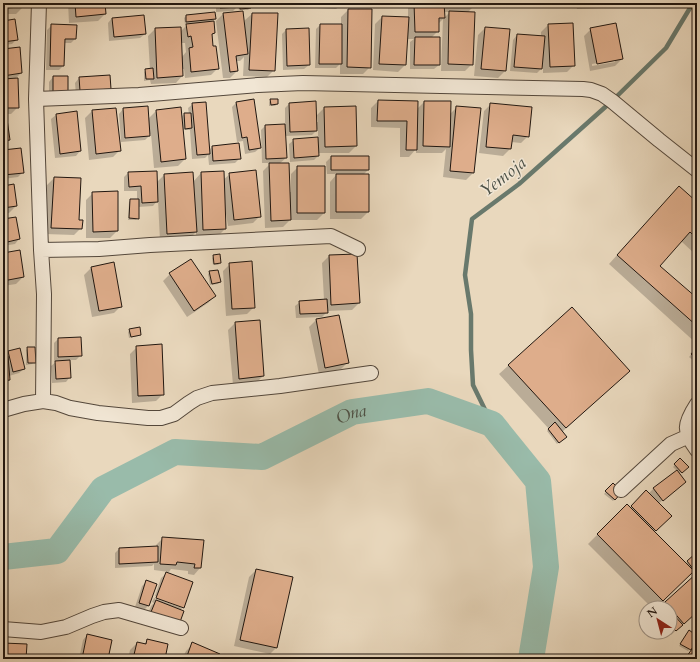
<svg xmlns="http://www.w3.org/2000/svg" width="700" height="662" font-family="Cardo,serif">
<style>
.shadow{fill:#0003;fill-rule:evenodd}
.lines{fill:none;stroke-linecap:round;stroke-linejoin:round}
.stream{stroke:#69796c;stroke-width:4.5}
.river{stroke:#9ba;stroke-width:26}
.building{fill:#dead8b;stroke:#211710}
.minor-casing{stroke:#53473b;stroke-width:16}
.minor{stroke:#f1e6d4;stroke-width:14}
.labels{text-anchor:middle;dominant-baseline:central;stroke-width:3;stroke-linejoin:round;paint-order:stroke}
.water-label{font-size:18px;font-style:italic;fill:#4b5046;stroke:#f1e6d4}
</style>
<rect width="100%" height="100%" fill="#e9d8bd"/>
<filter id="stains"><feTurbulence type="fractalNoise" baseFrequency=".005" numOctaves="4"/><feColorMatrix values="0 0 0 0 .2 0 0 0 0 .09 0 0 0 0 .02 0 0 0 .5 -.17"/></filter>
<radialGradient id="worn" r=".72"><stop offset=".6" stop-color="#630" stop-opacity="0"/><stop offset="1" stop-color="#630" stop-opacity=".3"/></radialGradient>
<path class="shadow" d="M3 3H23V7L16 14H3Z
M68 3H104L105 14 98 21 69 23Z
M175 3H194L176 6Z
M216 3H249L250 8 248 10H239L238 6 233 11 216 12Z
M316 3H341V5L336 9 316 8Z
M381 3H405L402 6 381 5Z
M409 3H475V5L467 13 472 64 465 71H441L443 19 438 24V31L431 38 439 65 434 69H410V42L414 39H408V34H407L405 65 398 72 373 70 375 24 382 17 408 18V4ZM444 12H450L444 18Z
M479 3H506L501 8H479Z
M507 3H533L531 4H507Z
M541 3H575L570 8H542Z
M576 3H607L602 8 577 9Z
M348 10 370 67 363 74H340V64L336 68H315L316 29 320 25H341V17Z
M242 12 244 26H245V20L252 14 274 70 267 77 243 76 244 57 240 61H236L237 71 230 78H223L216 21 223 14Z
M214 13 215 19 211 22 214 33 211 36 212 47 218 68 211 75 185 78 184 69H182V76L176 83 151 84 150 80 144 81V72L146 70H150L148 36 155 29 180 28V32L189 23 185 24 184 18 186 16ZM181 43H185L186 52 182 57Z
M112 18 145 34 140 38 109 41 108 23Z
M3 22 17 39 12 44 3 45Z
M52 25 75 39 71 43H64L63 66 59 70H46L47 30Z
M548 25 574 65 567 72 543 73V67L537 73 510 71 513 40 517 35 541 37V32Z
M485 28 505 71 498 78 474 76 478 35Z
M591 29 622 59 615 66 590 71 584 36ZM615 60V62L592 66V64Z
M286 30 309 65 304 69 283 70 282 34Z
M3 50 21 73 15 79 18 107 11 114H5L9 140 3 146Z
M53 77H67L49 97V82Z
M79 78 110 88 106 93 76 95 75 83Z
M271 100 277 104 275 106H269V102Z
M378 101 417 109 424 102 450 114 457 107 473 173 466 180 443 177 446 149 442 153H416V149L409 157H400V128L371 127V108Z
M236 103 260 148 255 152 245 154 243 141 237 142 232 107Z
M193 104 209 150 212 147 238 144 240 158 235 163 209 165 208 155 205 158 192 159 190 130H182L185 159 178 166 154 168 151 134 145 140 121 142 119 114 123 109 148 119 156 111 181 117 184 114H189L188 108Z
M289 104 316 122H318L317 115 324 108 356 146 349 153H318V156L314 160 290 162 289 144 294 140 318 138V129L312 135 285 136 286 158 279 164 289 192H291V174L298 167 324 213 317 220H290L283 227 265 228 263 171 271 163H262L261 130 265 126 285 125V108Z
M491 104 528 136 521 143 511 142 510 149 503 156 479 153 484 111Z
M115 109 120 150 113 157 89 160 85 118 92 111Z
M76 112 80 151 76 156 55 158 51 119 56 115Z
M3 151 22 173 18 177 3 179Z
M331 157H368V170L363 175 368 212 361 219H330V182L337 174H327L326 162Z
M128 173 157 182 164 175 193 182 201 173 223 180 230 174 260 216 253 223 228 226 226 214H225V229L218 236H196V232L189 239 160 241 158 200 153 206 138 207V218L136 220H128L129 202 131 200H137V191H124V177Z
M54 178 81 228 74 235 45 234 47 185Z
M3 187 16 206 9 213 3 214Z
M93 193 117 231 110 238H86V200Z
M670 196 697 203V256L681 241 659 266 697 299V344L609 264Z
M3 220 19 239 15 244 3 246Z
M3 254 23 277 16 284 3 286Z
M214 256 220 263 218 265H213L212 258Z
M329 256 359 303 352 310 327 311V312L322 317 296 318 295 306 300 302 324 300 322 263Z
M230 264 254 307 247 314 226 316 223 271Z
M91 268 121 306 114 313 92 317 84 275Z
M210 272 220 282 218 284 210 285 208 274Z
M170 274 215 296 208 303 187 317 163 281Z
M316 320 348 362 341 369 319 374 309 327Z
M235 323 263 376 256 383 233 385 228 330Z
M130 330 140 334 138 336 129 338 128 332Z
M58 339 81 355 76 360H69L70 377 66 382 52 383 51 366 57 361H54V343Z
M137 347 163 394 156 401 132 403 130 354Z
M28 348 34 362 32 364 26 365V350Z
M697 348V364L689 357Z
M19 349 24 369 19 373 9 376V379L3 385 4 356 8 352Z
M509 365 619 380 562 432 566 436 557 444 547 431 549 429 499 374Z
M680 460 687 467 679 474 685 482 658 504 670 516 654 532 685 564 696 555 697 556V566L655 608H652L588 544 627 505 630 508 646 492 648 494 654 488 677 471 673 467Z
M613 484 621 492 613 501 604 494Z
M163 538 200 568 194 575 188 574V571L171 569 169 572 154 570V564L152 566 115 568V553L119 549 156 548V545Z
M256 570 277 647 270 654 234 646 249 577Z
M166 574 183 607 180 610 147 616 151 606 154 603 152 602 154 598 182 608V606L155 596 161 578Z
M697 575V611L671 635 668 632H670V608H660Z
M147 581 148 606 144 610 135 607 142 586Z
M687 634 697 637 693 646 697 642V659H685L692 649 691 648 688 651 679 646Z
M87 635 107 659H79L83 640Z
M148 640 164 659H128L130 650 137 643 144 644Z
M193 644 217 659H182L186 651Z"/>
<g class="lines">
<path class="stream" d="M492 424 473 385 471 350V314L465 275 472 219 519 184 612 101 666 48 693 3"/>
<path class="river" id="s1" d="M3 557 57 551 103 489 175 452 262 457 352 412 428 401 492 424 538 481 546 567 531 659"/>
</g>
<path class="building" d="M3 3H24V7L3 8Z
M75 3H105L106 14 76 17Z
M220 3H239V7L220 8Z
M240 3H250L251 8 240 9Z
M320 3H342V5L320 4Z
M414 3H444L445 18H439V32H415Z
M450 3H476V6H450Z
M546 3H576L546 4Z
M348 9H372L371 68 347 67Z
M243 11 248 54 236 56 238 71 230 72 223 13Z
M449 11 475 12 473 65 448 64Z
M215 12 216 19 186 22V15Z
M252 13H278L275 71 249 70Z
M144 15 146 34 114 37 112 18Z
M382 16 409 17 406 65 379 64Z
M15 19 18 40 3 42V21Z
M214 21 215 33 212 34 213 46H216L219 69 191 72 189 48 193 47 191 36 188 37 186 24Z
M573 23 575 66 550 67 548 24Z
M616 23 623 59 597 64 590 28Z
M51 24 77 25 76 39H65L64 66H50Z
M320 24H342V64H319Z
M181 27 183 76 157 78 155 28Z
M485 27 510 29 506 71 481 69Z
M309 28 310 65 287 66 286 29Z
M517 34 545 36 542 69 514 67Z
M415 37H440V65H414Z
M20 47 22 73 3 76V49Z
M153 68 154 79H146L145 69Z
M110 75 111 89 80 91 79 77Z
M53 76H68V93H53Z
M18 78 19 108H3V79Z
M254 99 261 148 249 150 247 137 242 138 236 102Z
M270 99H278V104L271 105Z
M378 100 418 101 417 150H406L407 121H377Z
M316 101 317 131 290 132 289 103Z
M424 101H451L450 147 423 146Z
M206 102 210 154 197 155 192 103Z
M490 103 532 107 529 137 513 135 511 149 486 147Z
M148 106 150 136 125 138 123 108Z
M356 106 357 146 325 147 324 107Z
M456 106 481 108 474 173 450 171Z
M181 107 186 159 161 162 156 110Z
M116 108 121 151 96 154 92 110Z
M77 111 81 151 60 154 56 114Z
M6 112 10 140 3 141V113Z
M184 113H191L192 128 185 129Z
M285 124 287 158 266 159 265 125Z
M318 137 319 156 294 158 293 139Z
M239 143 241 159 213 161 212 146Z
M21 148 24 173 3 175V150Z
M331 156H369V170H331Z
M269 163H289L291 220 271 221Z
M297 166H325V213H297Z
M256 170 261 217 234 220 229 173Z
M157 171 158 202 142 203 141 186 129 187 128 172Z
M224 171 226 229 203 230 201 172Z
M193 172 197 232 167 234 164 174Z
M336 174H369V212H336Z
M54 177 81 178 79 220H83L82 229 51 228Z
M14 184 17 206 3 208V186Z
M679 186 697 202V239L690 232 660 266 697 298V326L617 255Z
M118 191V231L93 232 92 192Z
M130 199H139V219L129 218Z
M16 217 20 239 3 243V219Z
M20 250 24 277 3 281V253Z
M220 254 221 263 214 264 213 255Z
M357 254 360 303 331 305 329 255Z
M191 259 216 296 194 311 169 273Z
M252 261 255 308 232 309 229 263Z
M114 262 122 307 99 311 91 267Z
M218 270 221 282 212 284 209 271Z
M327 299 328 313 300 314 299 301Z
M572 307 630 371 566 428 508 365Z
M339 315 349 363 325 368 316 319Z
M260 320 264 376 239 379 235 322Z
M140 327 141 335 131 337 129 329Z
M81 337 82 356 58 357V338Z
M162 344 164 395 138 396 136 346Z
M27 347H35L36 363H28Z
M697 347V360L691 354Z
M20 348 25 369 13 372 8 351Z
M8 356 10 380 3 381V357Z
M70 360 71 378 56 379 55 361Z
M555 422 567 437 559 443 548 429Z
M680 458 689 467 682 473 674 464Z
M677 470 686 482 663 501 653 488Z
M613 483 622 492 615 500 605 491Z
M646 490 672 516 656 531 631 506Z
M627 504 694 571 663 601 597 534Z
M162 537 204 540 201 568H194L195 564 177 562 176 565 160 564Z
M158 546V562L119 564V548Z
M696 553 697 554V567L694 570 687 561Z
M256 569 293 577 277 648 240 640Z
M166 572 193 582 184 608 156 598Z
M697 573V612L684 624 665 602Z
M146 580 157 584 149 606 139 603Z
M156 600 184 611 180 622 151 612Z
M670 611 683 625 676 631 670 625Z
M689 630 697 636V640L691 650 680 644Z
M87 634 112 640 108 659H82Z
M147 639 168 644 165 659H133L137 642 146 644Z
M192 642 220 654 218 659H186Z
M697 642V659H691L687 656Z
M3 643 27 644 26 659H3Z"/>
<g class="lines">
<defs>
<path id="minor" d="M39 3 36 99 41 250 44 294 43 401
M36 99 139 95 258 85 303 83 583 89 591 90 602 94 612 101 659 140 697 170
M41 250 99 249 150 245 331 236 358 249
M697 404C684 424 683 431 697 450
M3 410 24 404 43 401 56 403 70 408 98 413 148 418H161L174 414 189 403 197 398 212 393 280 386 371 373
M621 490 671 444 689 436
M3 629 41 632 66 627 92 616 104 612 119 610 181 628"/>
</defs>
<use href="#minor" class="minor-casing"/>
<use href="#minor" class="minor"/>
</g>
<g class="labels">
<g class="water-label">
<text transform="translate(503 177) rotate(-38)">Yemoja</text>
<text stroke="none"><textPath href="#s1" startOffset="399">Ona</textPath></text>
</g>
</g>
<rect width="700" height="662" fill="none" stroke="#e9d8bd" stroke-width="16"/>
<rect x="4" y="4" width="692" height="654" fill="none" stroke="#211710" stroke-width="2"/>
<rect x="8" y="8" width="684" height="646" fill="none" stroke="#211710"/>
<g transform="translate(658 620) rotate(324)"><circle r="19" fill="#f1e6d4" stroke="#9e9386"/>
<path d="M0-3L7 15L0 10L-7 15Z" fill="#8f2418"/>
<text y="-6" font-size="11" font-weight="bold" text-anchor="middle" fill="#211710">N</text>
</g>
<rect width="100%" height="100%" filter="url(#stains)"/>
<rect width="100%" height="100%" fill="url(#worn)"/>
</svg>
